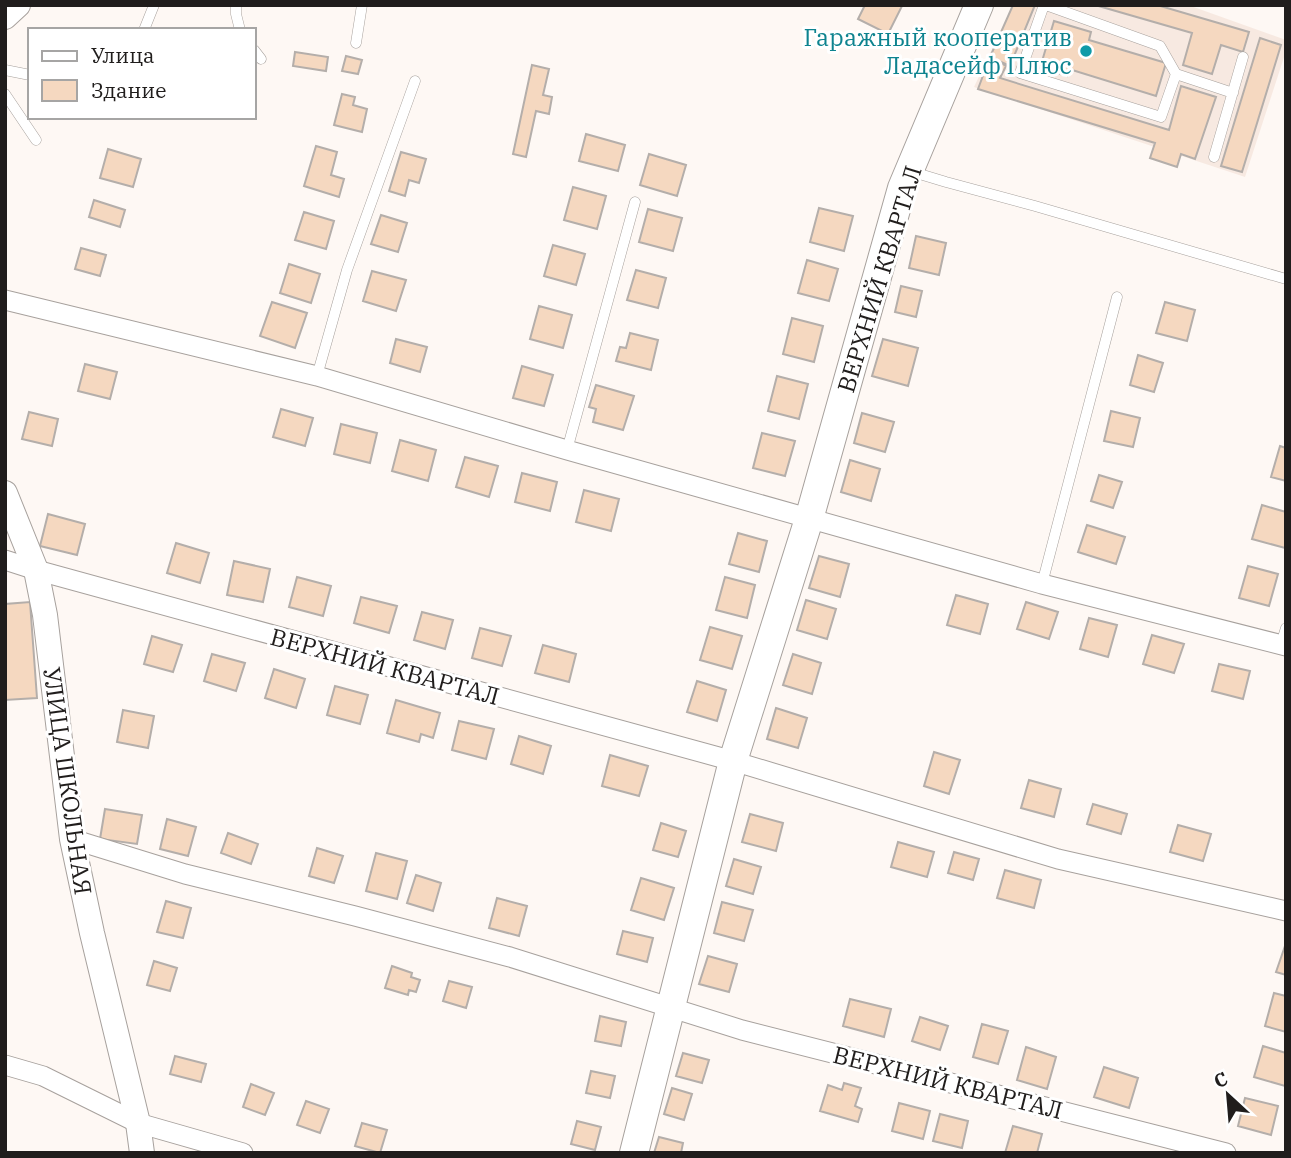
<svg xmlns="http://www.w3.org/2000/svg" width="1291" height="1158" font-family="'IBM Plex Serif',serif">
<style>
.built{fill:#f7e9e1}
.building{fill:#f5d8c0;stroke:#b4aeaa;stroke-width:2}
.lines{fill:none;stroke-linecap:round;stroke-linejoin:round}
.service-casing{stroke:#a7a19d;stroke-width:11}
.minor-casing{stroke:#a7a19d;stroke-width:21}
.tertiary-casing{stroke:#a7a19d;stroke-width:26}
.secondary-casing{stroke:#a7a19d;stroke-width:30}
.service{stroke:#fff;stroke-width:10}
.minor{stroke:#fff;stroke-width:19}
.tertiary{stroke:#fff;stroke-width:24}
.secondary{stroke:#fff;stroke-width:28}
.culture-dot{fill:#0f9aa8;stroke:#fff;stroke-width:2.5}
.labels{text-anchor:middle;dominant-baseline:central;stroke-width:6;stroke-linejoin:round;paint-order:stroke}
.culture-label{font-size:24px;fill:#0d838f;stroke:#fff;text-anchor:end}
.street-label{font-size:24px;fill:#201d1c;stroke:#fff}
</style>
<rect width="100%" height="100%" fill="#fef8f4"/>
<path class="built" d="M1013 5H1188L1286 40V51L1245 177 974 87Z"/>
<path class="building" d="M865 5H901L902 6 888 34 858 19Z
M1013 5H1035L1010 66 990 57Z
M1095 5H1157L1249 32 1243 52 1221 45 1212 74 1183 65 1192 33Z
M1054 21 1091 32 1089 40 1166 63 1156 96 1069 69 1067 76 1040 68Z
M1260 38 1281 45 1242 172 1221 166Z
M295 52 328 57 326 71 293 66Z
M346 56 362 60 358 74 342 71Z
M990 57 1006 66 1000 78 1169 130 1181 86 1216 97 1195 159 1181 154 1177 167 1150 158 1155 143 978 89Z
M532 65 549 69 543 95 552 97 549 114 536 111 526 157 513 154Z
M342 94 355 97 353 105 367 109 362 132 334 125Z
M586 134 625 145 618 171 579 161Z
M316 146 337 152 331 175 344 179 339 197 304 186Z
M108 149 141 159 133 187 100 178Z
M401 152 426 159 419 183 409 180 405 196 389 191Z
M649 154 686 165 677 196 640 185Z
M573 187 606 196 597 229 564 220Z
M94 200 125 210 120 227 89 217Z
M819 208 853 216 844 251 810 242Z
M648 209 682 218 673 251 639 242Z
M304 212 334 221 326 249 295 240Z
M381 215 407 223 398 252 371 244Z
M916 236 946 243 939 275 909 268Z
M553 245 585 254 576 285 544 276Z
M81 248 106 255 100 276 75 269Z
M807 260 838 269 829 301 798 293Z
M289 264 320 274 311 303 280 293Z
M636 270 666 278 658 308 627 300Z
M372 271 406 280 396 311 363 301Z
M901 286 922 291 916 317 895 312Z
M272 302 307 313 295 348 260 336Z
M1165 302 1195 310 1187 341 1156 333Z
M539 306 572 315 563 348 530 339Z
M792 318 823 326 814 362 783 354Z
M630 333 658 340 651 370 616 361 620 347 626 348Z
M396 339 427 347 420 372 390 363Z
M883 339 918 348 908 386 872 376Z
M1138 355 1163 363 1154 392 1130 385Z
M85 364 117 372 110 399 78 391Z
M522 366 553 375 544 406 513 398Z
M777 376 808 384 799 419 768 411Z
M596 385 634 396 623 430 593 422 596 409 589 407Z
M281 409 313 418 305 446 273 437Z
M1111 411 1140 418 1133 447 1104 441Z
M29 412 58 419 52 446 22 439Z
M862 413 894 422 885 452 854 443Z
M341 424 377 433 370 463 334 454Z
M762 433 795 441 785 476 753 468Z
M400 440 436 450 428 481 392 471Z
M1280 446 1286 448V481L1271 477Z
M465 457 498 466 489 497 456 487Z
M850 460 880 469 871 501 841 492Z
M522 473 557 482 550 511 515 502Z
M1099 475 1122 482 1113 508 1091 501Z
M584 490 619 499 611 531 576 522Z
M1262 505 1286 512 1285 548 1252 539Z
M48 514 85 524 77 555 40 546Z
M1087 525 1125 537 1116 564 1078 552Z
M738 533 767 541 759 572 729 564Z
M176 543 209 553 200 583 167 573Z
M819 556 849 564 840 597 809 588Z
M234 561 270 569 263 602 227 595Z
M1248 566 1278 574 1269 606 1239 598Z
M297 577 331 586 323 616 289 607Z
M725 577 755 585 747 618 716 610Z
M956 595 988 604 980 634 947 625Z
M361 597 397 606 389 633 354 623Z
M806 600 836 609 827 639 797 630Z
M30 602 37 698 5 700V604Z
M1026 602 1058 612 1049 639 1017 629Z
M422 612 453 620 445 649 414 640Z
M1089 618 1117 625 1108 657 1080 649Z
M710 627 742 636 732 669 700 660Z
M480 628 511 636 502 666 472 658Z
M1152 635 1184 644 1174 673 1143 664Z
M152 636 182 645 173 672 144 664Z
M543 645 576 654 569 682 535 673Z
M212 654 245 663 236 691 204 681Z
M793 654 821 663 812 694 783 685Z
M1219 664 1250 671 1243 699 1212 691Z
M274 669 305 679 296 708 265 698Z
M697 681 726 690 717 721 687 712Z
M335 686 368 695 360 724 327 715Z
M396 700 440 713 433 738 421 734 419 742 387 733Z
M776 708 807 718 798 748 767 739Z
M123 710 154 716 148 748 117 742Z
M459 721 494 729 486 759 452 750Z
M519 736 551 746 543 774 511 764Z
M934 752 960 760 949 794 924 786Z
M610 755 648 766 639 796 602 786Z
M1029 780 1061 789 1054 817 1021 808Z
M1093 804 1127 814 1121 834 1087 824Z
M105 809 142 815 137 844 100 839Z
M750 814 783 823 776 851 742 842Z
M167 819 196 827 188 856 160 849Z
M661 823 686 831 678 857 653 850Z
M1178 825 1211 834 1203 861 1170 852Z
M228 833 258 844 251 864 221 853Z
M898 842 934 852 927 877 891 867Z
M317 848 343 856 334 883 309 876Z
M954 852 979 859 973 880 948 873Z
M376 853 407 861 397 899 366 891Z
M734 859 761 867 753 894 726 886Z
M1005 870 1041 880 1034 908 997 898Z
M416 875 441 883 433 911 407 903Z
M641 878 674 888 664 920 631 910Z
M497 898 527 906 519 936 489 928Z
M166 901 191 908 183 938 157 932Z
M722 902 753 910 744 941 714 933Z
M623 931 653 938 647 962 617 954Z
M1286 943V975L1276 972Z
M708 956 737 964 729 992 699 984Z
M154 961 177 968 170 991 147 985Z
M392 966 412 973 411 977 420 980 416 992 409 990 408 995 385 988Z
M449 981 472 987 466 1008 443 1001Z
M1274 993 1286 996V1032L1265 1026Z
M850 999 891 1009 884 1037 843 1026Z
M600 1016 626 1022 621 1046 595 1041Z
M920 1017 948 1026 940 1050 912 1041Z
M982 1024 1008 1031 998 1064 973 1057Z
M1263 1046 1286 1053 1285 1086 1254 1077Z
M1026 1047 1056 1057 1047 1089 1017 1080Z
M683 1053 709 1060 702 1083 676 1076Z
M175 1056 206 1064 201 1082 170 1074Z
M1104 1067 1138 1078 1129 1108 1094 1097Z
M591 1071 615 1076 610 1098 586 1093Z
M844 1083 861 1088 855 1106 862 1109 858 1122 820 1111 828 1085 842 1090Z
M251 1084 274 1093 265 1115 243 1107Z
M672 1088 692 1094 684 1120 664 1114Z
M1245 1098 1278 1106 1271 1135 1238 1126Z
M306 1101 329 1109 320 1133 297 1125Z
M899 1103 930 1111 923 1139 892 1131Z
M940 1114 968 1121 962 1148 933 1141Z
M577 1121 601 1127 595 1150 571 1144Z
M362 1123 387 1130 380 1153 355 1146Z
M1013 1126 1042 1134 1037 1153H1005Z
M659 1137 683 1143 681 1153H654Z"/>
<g class="lines">
<defs>
<path id="service" d="M236 5V14L240 30
M1044 5 1020 73 1161 117 1176 74 1233 93
M1046 5 1160 46 1176 74
M144 30 154 5
M356 43 362 5
M254 50 261 59
M5 70 30 75
M5 94 36 140
M1214 157 1243 57
M913 172 946 182 1035 206 1286 279
M317 376 347 270 415 81
M567 450 635 202
M1042 584 1117 297
M1281 644 1286 628"/>
<path id="minor" d="M5 300 317 376 567 450 1042 584 1286 646
M5 560 36 570 733 761 1058 859 1286 911
M72 839 185 874 355 916 510 957 742 1030 1226 1153
M5 1065 43 1076 138 1123 243 1153"/>
<path id="tertiary" d="M5 17 18 5
M5 493 36 570 45 615 72 839 92 933 138 1123 142 1153"/>
<path id="secondary" d="M634 1153 733 761 809 519 902 188 979 5"/>
</defs>
<use href="#service" class="service-casing"/>
<use href="#minor" class="minor-casing"/>
<use href="#tertiary" class="tertiary-casing"/>
<use href="#secondary" class="secondary-casing"/>
<use href="#service" class="service"/>
<use href="#minor" class="minor"/>
<use href="#tertiary" class="tertiary"/>
<use href="#secondary" class="secondary"/>
</g>
<circle class="culture-dot" cx="1086" cy="51" r="7"/>
<g class="labels">
<g class="culture-label">
<text x="1072" y="37">Гаражный кооператив<tspan x="1072" dy="28">Ладасейф Плюс</tspan></text>
</g>
<g class="street-label">
<text transform="translate(879 279) rotate(-73)">ВЕРХНИЙ КВАРТАЛ</text>
<text transform="translate(385 666) rotate(15)">ВЕРХНИЙ КВАРТАЛ</text>
<text transform="translate(68 781) rotate(82)">УЛИЦА ШКОЛЬНАЯ</text>
<text transform="translate(948 1082) rotate(14)">ВЕРХНИЙ КВАРТАЛ</text>
</g>
</g>
<rect width="1291" height="1158" fill="none" stroke="#201d1c" stroke-width="14"/>
<rect x="28" y="28" width="228" height="91" fill="#ffffff" stroke="#a6a5a4" stroke-width="2"/>
<rect x="42" y="51" width="35" height="10" fill="#ffffff" stroke="#a6a5a4" stroke-width="2"/>
<text x="91" y="63" font-size="21" fill="#201d1c">Улица</text>
<rect x="42" y="80" width="35" height="21" fill="#f5d8c0" stroke="#a6a5a4" stroke-width="2"/>
<text x="91" y="98" font-size="21" fill="#201d1c">Здание</text>
<g transform="translate(1228 1095) rotate(334)" stroke="#ffffff" stroke-width="5" paint-order="stroke">
<path d="M0-5L12 26L0 18L-12 26Z" fill="#201d1c"/>
<text y="-10" font-size="19" font-weight="bold" text-anchor="middle" fill="#201d1c">С</text>
</g>
</svg>
